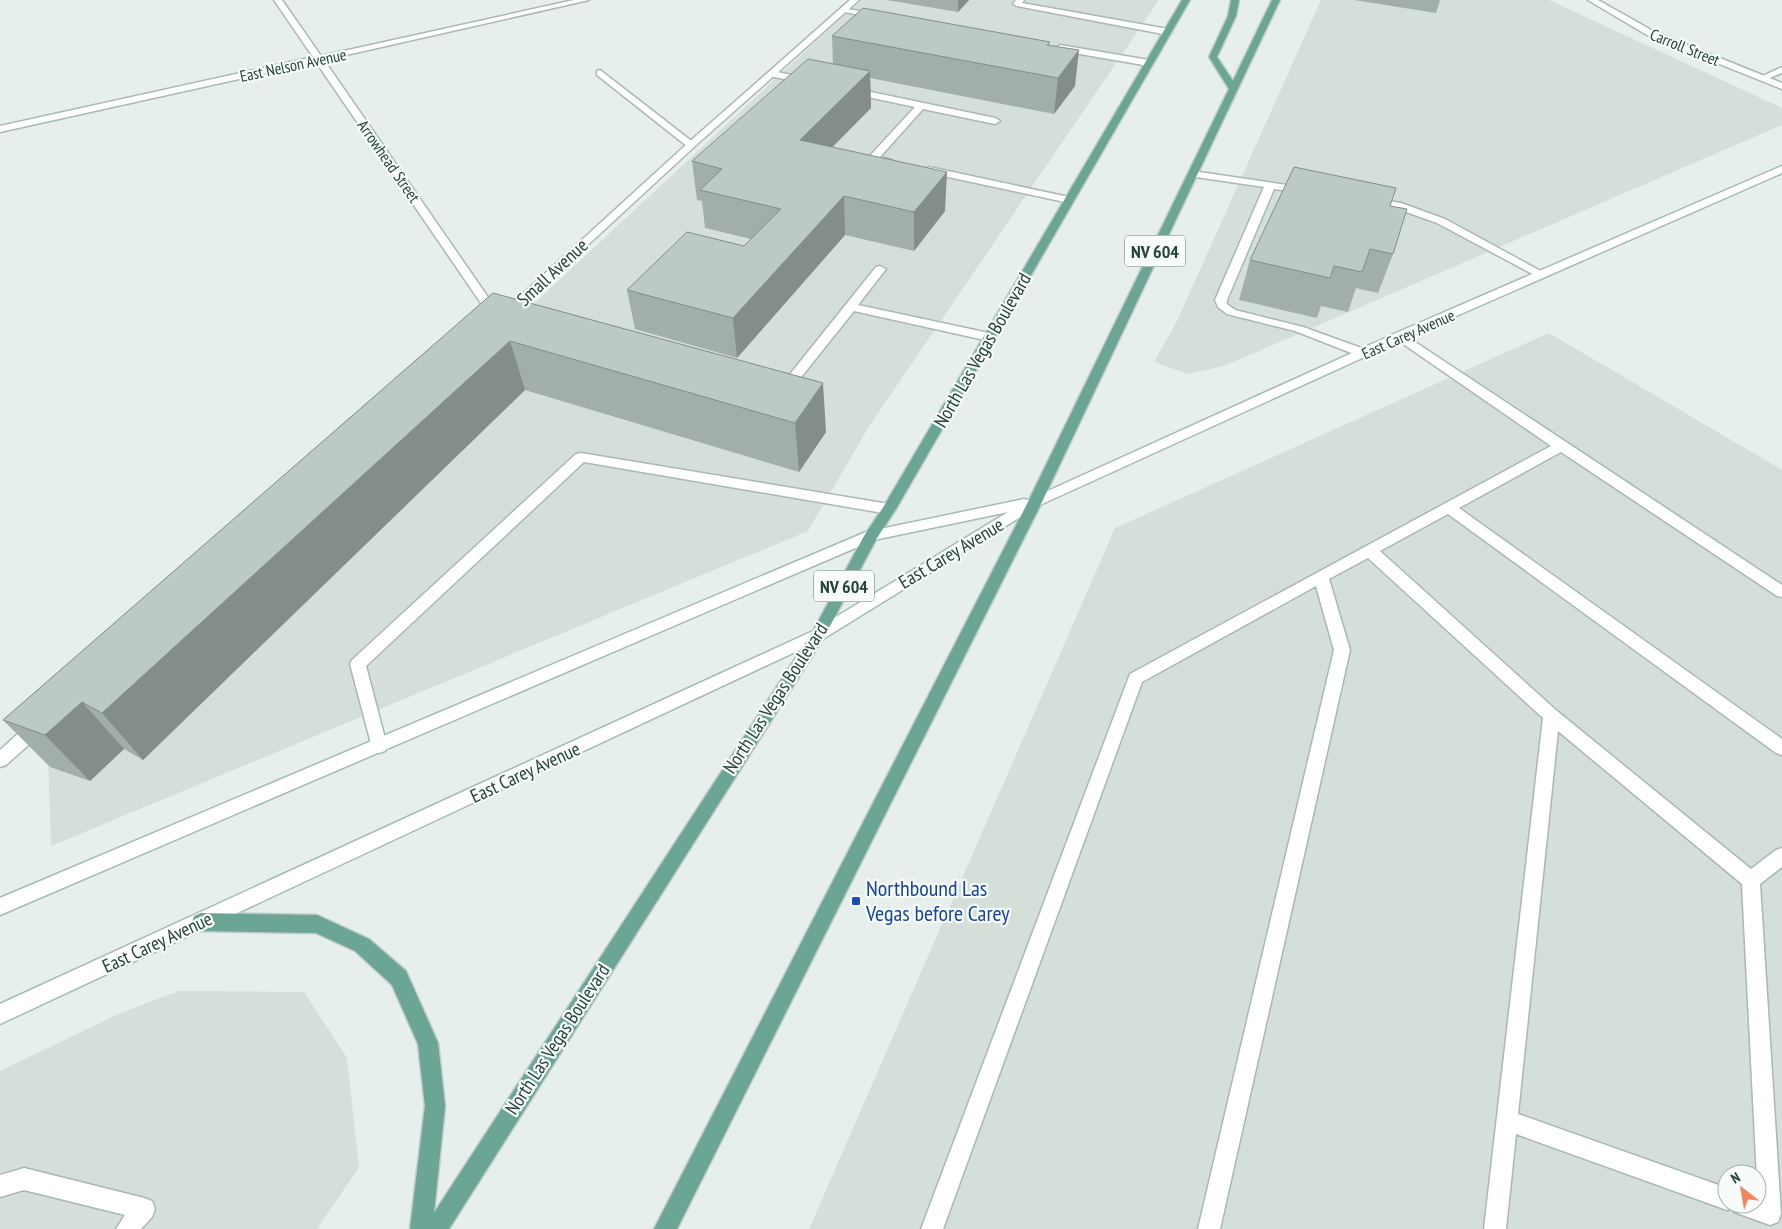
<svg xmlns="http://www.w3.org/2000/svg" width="1782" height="1229" font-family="'PT Sans Narrow',sans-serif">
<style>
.built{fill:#d4dfda;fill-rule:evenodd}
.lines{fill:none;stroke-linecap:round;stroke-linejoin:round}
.service-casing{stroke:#a8b8b2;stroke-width:3}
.minor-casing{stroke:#a8b8b2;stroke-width:3}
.secondary-casing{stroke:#a4bbb3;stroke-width:3}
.primary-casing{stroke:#c2cac8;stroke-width:3}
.service{fill:#fff;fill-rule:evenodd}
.minor{fill:#fff;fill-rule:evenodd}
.secondary{fill:#fff;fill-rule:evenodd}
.primary{fill:#6aa596;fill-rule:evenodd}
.wall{fill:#a1aea9}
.shaded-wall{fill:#838d89}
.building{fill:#bbcac4;stroke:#838d89}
.transit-dot{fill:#1a4fb4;stroke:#f7fbf9;stroke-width:2}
.labels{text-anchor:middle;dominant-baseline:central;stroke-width:4.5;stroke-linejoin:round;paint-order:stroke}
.far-street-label{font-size:16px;fill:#24423a;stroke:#f7fbf9}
.shield{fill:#f7fbf9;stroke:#637a73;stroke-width:1}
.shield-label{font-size:18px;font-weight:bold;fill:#24423a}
.street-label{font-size:19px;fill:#24423a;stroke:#f7fbf9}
.near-transit-label{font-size:22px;fill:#164399;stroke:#f7fbf9;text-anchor:start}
</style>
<rect width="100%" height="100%" fill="#e6efeb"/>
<path class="built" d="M860 0H1159L868 428 808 531 51 846 48 756Z
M1321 0H1549L1782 108V125L1224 366 1188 374 1154 362 1177 321Z
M1549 333 1782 470V1229H809L1115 528ZM1727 1174H1757V1204H1727Z
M179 991 304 992 347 1058 359 1167 317 1229H0V1071L123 1012Z"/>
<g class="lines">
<defs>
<path id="service" d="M1016 0H1024L1022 3 1168 29 1172 32 1168 35 1017 6 1013 4Z
M841 8 877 14 881 16 877 18 844 12H841Z
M1060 45 1149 60 1153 63 1149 66 1057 50 1056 48Z
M1782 67V73L1762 81 1758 78Z
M600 70 694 143V147H688L597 75V71Z
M773 71 810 79 811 81 807 84 770 76V72Z
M852 88 995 118 1000 121 995 124 923 109 880 157 892 160 894 162 889 165 870 160 868 158 915 107 849 93V89Z
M929 167 1069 197 1074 200 1069 203 925 172 924 170Z
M1193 171 1307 188 1308 190 1303 193 1274 189 1227 300V304L1235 310 1303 327 1367 350 1369 353 1367 356H1359L1295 331 1227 314 1218 307 1215 300 1264 187 1189 176V172Z
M1370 198 1401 203 1445 219 1548 275 1542 278 1538 277 1437 223 1395 208 1366 203 1365 201Z
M880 266 886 269 858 305 989 333 995 337 989 341 854 311 794 386 790 387 776 383 774 380 776 377 787 378 876 267Z
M1400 332 1782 585V597L1777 596 1561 452 1459 508 1782 739V755L1776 753 1448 514 1380 551 1557 711 1751 869 1776 850 1782 848V867L1760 884 1781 1214 1778 1222 1770 1225 1734 1212 1733 1208 1727 1210 1516 1134 1506 1229H1484L1543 718 1368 558 1329 579 1350 650 1220 1229H1198L1334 650 1316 586 1142 682 943 1229H921L1130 674 1551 446 1396 339 1394 336ZM1558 731 1742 884 1758 1199 1757 1204H1727V1188L1518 1114Z
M581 453 889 504 894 506 896 509 894 512 889 514 584 462 366 666 387 746 385 751 379 753 373 751 350 664 352 660 576 454Z
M24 1168 144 1198 152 1201 155 1209 152 1217 141 1229H116L125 1215 24 1190 0 1197V1175Z"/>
<path id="minor" d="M274 0H282L321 56 574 0H589L324 60 501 316 499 318H491L316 62 0 132V126L313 57Z
M850 0H859L694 147 512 315H504L502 313 504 311 688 143Z
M1588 0H1598L1653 31 1782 83V89L1647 35Z
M38 719 44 721 46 726 44 731 6 765 0 767V750L32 721Z"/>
<path id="secondary" d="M1782 166V173L1404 339 1040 505 823 639 0 1024V1004L813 631 1008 512 874 540 0 915V898L866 532 1024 499 1028 500 1396 333Z"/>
<path id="primary" d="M1182 0H1190L896 509 877 538 823 639 449 1229H410L425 1106 418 1044 392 985 355 951 316 933 201 931 194 928 192 922 194 916 201 913 317 915 369 939 406 971 438 1043 445 1106 434 1213 813 631 864 536 884 506Z
M1231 0H1239L1236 16 1217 57 1233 81 1272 0H1280L1042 502 677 1229H654L1028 502 1229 89 1209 57 1228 16Z"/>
</defs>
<use href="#service" class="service-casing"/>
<use href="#minor" class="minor-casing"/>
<use href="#secondary" class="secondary-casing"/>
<use href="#primary" class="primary-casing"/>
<use href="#service" class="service"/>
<use href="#minor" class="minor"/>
<use href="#secondary" class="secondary"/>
<use href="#primary" class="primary"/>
</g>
<path class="wall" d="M887 0H969L958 12Z
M1354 0H1440L1436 13Z
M832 36 1050 42 1049 45 1075 86 1054 114 870 78 871 108 832 147 945 211 914 251 845 235 737 358 635 329 627 290 744 246 751 239 705 228 702 201 697 200 692 161 833 64Z
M1390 206 1393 254 1378 293 1356 288 1348 312 1321 306 1317 318 1239 300 1250 260Z
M493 293 826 432 799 472 525 390 143 760 124 749 90 781 50 767 3 720Z"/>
<path class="shaded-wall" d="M958 0H969L958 12Z
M1079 50 1075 86 1054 114 1058 78Z
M870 71 871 108 802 178 800 140Z
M947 172 945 211 914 251V212Z
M844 196 845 235 737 358 733 318Z
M510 341 525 390 143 760 102 713Z
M823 383 826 432 799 472 795 423Z
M82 702 124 749 90 781 45 735Z"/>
<path class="building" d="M863 8 1050 42 1047 45 1079 50 1058 78 832 36Z
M808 59 870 71 800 140 947 172 914 212 844 196 733 318 627 290 687 232 744 246 781 209 700 190 722 169 692 161Z
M1294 167 1396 188 1390 206 1407 209 1393 254 1370 249 1362 272 1334 266 1330 278 1250 260Z
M493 293 823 383 795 423 510 341 102 713 82 702 45 735 3 720Z"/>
<rect class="transit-dot" x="851" y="896" width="10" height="10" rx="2.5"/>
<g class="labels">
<g class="far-street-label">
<text transform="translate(1685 47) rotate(22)">Carroll Street</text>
<text transform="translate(293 65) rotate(-12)">East Nelson Avenue</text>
<text transform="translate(389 161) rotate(55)">Arrowhead Street</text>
<text transform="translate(1408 334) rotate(-24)">East Carey Avenue</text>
</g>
<g class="shield">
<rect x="1125" y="235.5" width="60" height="31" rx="4"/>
<rect x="814" y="570.5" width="60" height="31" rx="4"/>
</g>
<g class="shield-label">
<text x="1155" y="251">NV 604</text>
<text x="844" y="586">NV 604</text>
</g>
<g class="street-label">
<text transform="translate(552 272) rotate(-43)">Small Avenue</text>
<text transform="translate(982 350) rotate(-60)">North Las Vegas Boulevard</text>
<text transform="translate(951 553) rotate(-31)">East Carey Avenue</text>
<text transform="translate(775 698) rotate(-57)">North Las Vegas Boulevard</text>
<text transform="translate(525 772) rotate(-25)">East Carey Avenue</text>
<text transform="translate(157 942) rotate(-25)">East Carey Avenue</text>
<text transform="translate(557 1039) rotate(-57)">North Las Vegas Boulevard</text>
</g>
<g class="near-transit-label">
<text x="866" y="888">Northbound Las<tspan x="866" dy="25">Vegas before Carey</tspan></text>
</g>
</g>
<g transform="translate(1742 1189) rotate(329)"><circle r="24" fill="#f7fbf9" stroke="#a3b1ad"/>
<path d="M0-4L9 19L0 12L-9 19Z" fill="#f4845f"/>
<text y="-8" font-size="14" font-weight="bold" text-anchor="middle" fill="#24423a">N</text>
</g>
</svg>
